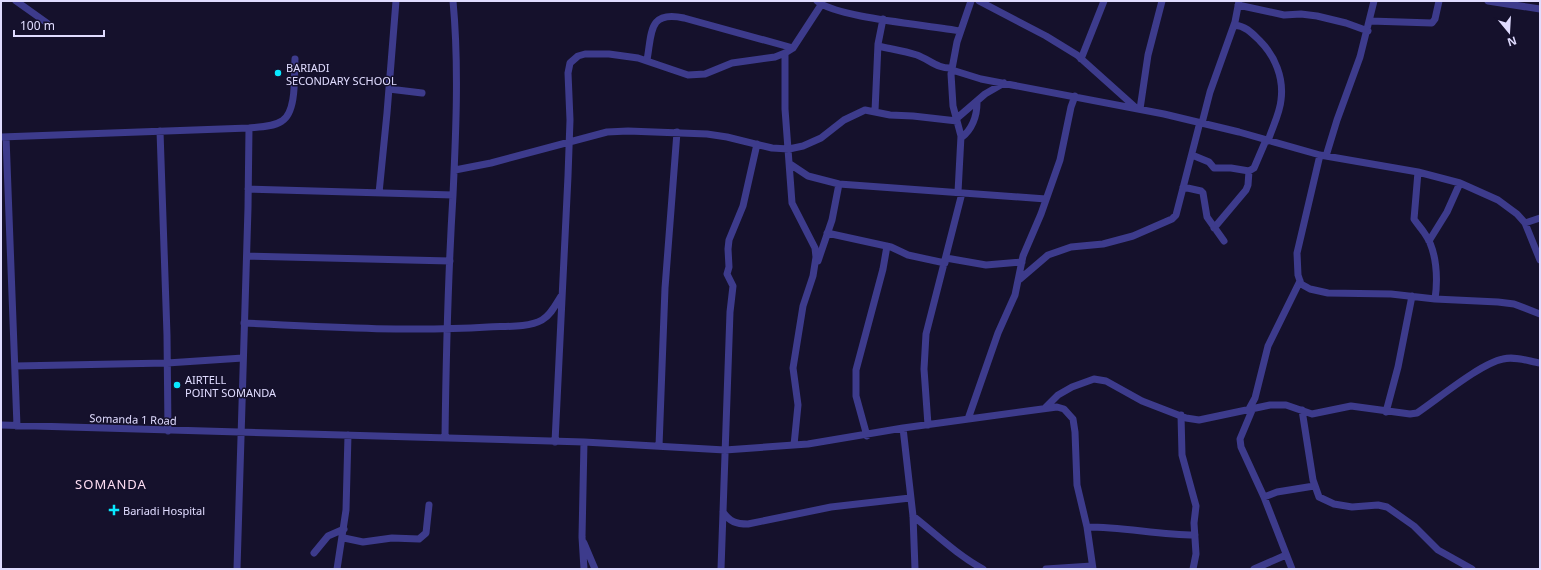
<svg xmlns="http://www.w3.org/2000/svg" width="1541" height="570" font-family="'Noto Sans',sans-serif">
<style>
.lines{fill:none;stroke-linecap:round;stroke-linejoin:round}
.street{stroke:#3d3b8c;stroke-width:7}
.poi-dot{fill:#08e9ff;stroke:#15112c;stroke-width:1.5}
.labels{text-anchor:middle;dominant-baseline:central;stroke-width:3;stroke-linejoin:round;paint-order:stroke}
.poi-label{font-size:11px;fill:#e0dcff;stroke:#15112c;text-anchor:start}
.street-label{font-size:11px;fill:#e0dcff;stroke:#15112c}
.quarter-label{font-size:13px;letter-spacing:1px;fill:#ffdef3;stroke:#15112c}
</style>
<rect width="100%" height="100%" fill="#15112c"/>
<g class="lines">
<path class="street" d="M16 1 47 23
M817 1C836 18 930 25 960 31
M979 1 1046 36 1077 55 1135 107
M1488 1 1540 9
M1238 5 1284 15 1301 14 1317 16 1346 23 1368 31
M1370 21 1432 23 1435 19 1439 1
M1234 25C1246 26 1252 33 1260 41 1275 56 1284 78 1281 100 1280 113 1272 128 1268 141
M878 46C891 49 904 51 917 55 930 60 938 69 952 68
M785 53V109L792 203 815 248 816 257 813 276 803 306 793 368 798 405 794 445
M1081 59 1104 1
M647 60C652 33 648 10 684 18L793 48
M952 70 981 79 1164 114 1239 132 1320 155 1418 172 1460 183 1498 200 1517 214 1525 223 1540 260
M389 89 422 93
M1140 109 1148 55 1162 1
M875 111 878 44 883 19
M956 119 985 94 1004 83
M1202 123 1210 92 1235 22 1239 1
M160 131 167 335 168 431
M1 137 249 128C259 127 273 127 282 121 297 112 294 75 295 59
M6 137 17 426
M961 138C972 130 977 116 977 103
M1192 155 1209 162 1214 168H1231L1249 171 1254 168 1266 140
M1320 155 1297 253 1298 275 1301 284 1310 289 1328 293 1391 294 1435 299 1498 302 1514 304 1540 314
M1326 156 1337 120 1360 57 1374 1
M790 164 808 176 839 184 1046 199
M455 170 491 163 607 132 628 131 707 134 727 137 772 148 789 149 803 146 821 138 844 120 865 110 890 115 913 116 957 121
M1418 172 1414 219C1417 224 1422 229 1425 234 1437 251 1438 279 1435 299
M1183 187 1201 191 1203 193 1207 217 1224 241
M248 189 453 195
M958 192 961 136 953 106 951 74 957 42 971 1
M379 193 387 113 396 1
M1525 223 1540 218
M1214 228 1246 190 1248 185 1249 171
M827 233 891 247 908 255 945 263
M1429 241 1447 212 1460 183
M247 256 450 261
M946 258 986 265 1022 262
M818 261 832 220 839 184
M1020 279 1048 255 1071 247 1103 244 1133 236 1172 219 1176 215 1200 122
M244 323C325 327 407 332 488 327 504 326 528 328 542 320 551 315 556 304 561 296
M15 366 167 363 243 358
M1045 408 1058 395 1072 387 1094 379 1106 381 1142 401 1186 418 1199 420 1270 405H1286L1312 414 1351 406 1410 414 1417 413C1438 399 1481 363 1503 359 1515 356 1528 361 1540 363
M1253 408 1240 439 1241 447 1264 497 1292 569
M1249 409 1255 398 1268 346 1300 281
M1302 410 1313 480 1319 497 1334 504 1352 507 1378 505 1387 507 1414 526 1438 550 1472 569
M1386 412 1398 367 1412 296
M1181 415 1182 455 1196 506 1194 523 1196 554 1193 569
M968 419 998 333 1015 295 1023 256 1041 214 1060 160 1071 107 1075 96
M1 425 584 442 725 450 808 444 903 428 1057 407 1064 409 1073 419 1075 432 1077 485 1087 527 1093 569
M928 425 924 369 926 334 962 193
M903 428 913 516 915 569
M867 436 856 396V370L883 269 887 246
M445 438C446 357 448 276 453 195 456 131 459 65 453 1
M555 442 568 176 570 120 568 73 570 63 578 56 585 54H609L638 58 688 75 705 74 732 63 775 57 785 53 793 48 821 5
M659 446 665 288 677 132
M1264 497 1277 492 1314 486
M723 512C730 522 736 524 748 524L831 507 910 498
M913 516C936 534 957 555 983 569
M1087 527C1124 527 1159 535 1195 535
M344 538 363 542 392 538 419 539 426 533 429 505
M584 543 595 569
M314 553 328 536 344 529
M237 569 248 208 249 128
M337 569 346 510 348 435
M584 569 582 537 584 442
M721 569 730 312 733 286 727 274 729 267 728 249 729 240 743 206 757 144
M1046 569 1092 566
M1254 569 1286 555"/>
</g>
<g class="poi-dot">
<circle cx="278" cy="73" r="4"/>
<circle cx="177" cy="385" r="4"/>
<path d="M112 504h4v4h4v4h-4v4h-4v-4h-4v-4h4z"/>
</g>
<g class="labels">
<g class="poi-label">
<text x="286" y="67">BARIADI<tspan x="286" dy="13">SECONDARY SCHOOL</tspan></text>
<text x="185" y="379">AIRTELL<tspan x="185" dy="13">POINT SOMANDA</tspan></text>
<text x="123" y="510">Bariadi Hospital</text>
</g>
<g class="street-label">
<text transform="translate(133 419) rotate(2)">Somanda 1 Road</text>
</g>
<g class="quarter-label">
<text x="111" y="484">SOMANDA</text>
</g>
</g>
<rect width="1541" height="570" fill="none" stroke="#e0dcff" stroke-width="4"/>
<g transform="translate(1509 32) rotate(162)" stroke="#15112c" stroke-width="3" paint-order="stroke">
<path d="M0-3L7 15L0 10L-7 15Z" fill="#e0dcff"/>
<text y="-6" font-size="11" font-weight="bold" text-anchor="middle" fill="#e0dcff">N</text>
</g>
<path d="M14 30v6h90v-6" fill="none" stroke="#e0dcff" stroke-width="2"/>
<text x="20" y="30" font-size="12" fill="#e0dcff" stroke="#15112c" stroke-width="3" paint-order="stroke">100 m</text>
</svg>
